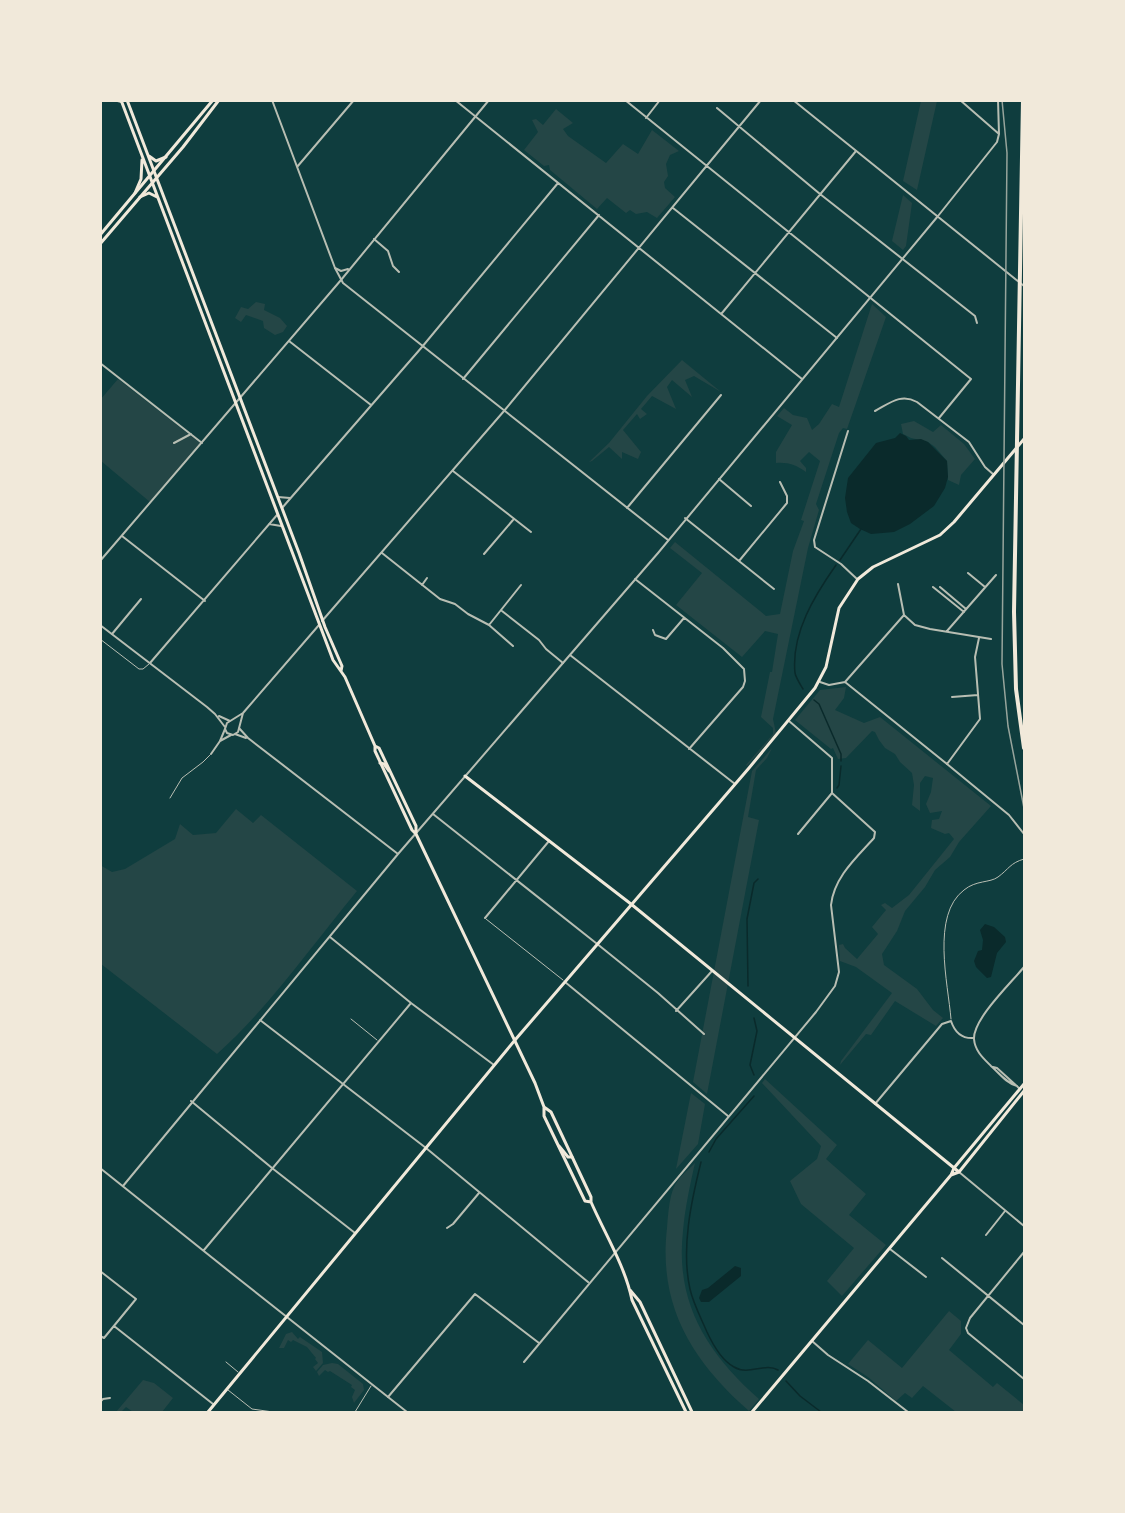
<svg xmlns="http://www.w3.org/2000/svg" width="1125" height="1513" font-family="Arial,sans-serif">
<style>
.green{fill:#244646}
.water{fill:#0a2a2b}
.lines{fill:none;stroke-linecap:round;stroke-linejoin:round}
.stream{stroke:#0a2a2b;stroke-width:1.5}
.service{stroke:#b8beb3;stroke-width:1}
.minor{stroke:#b8beb3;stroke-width:2}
.tertiary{stroke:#b8beb3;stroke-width:2}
.secondary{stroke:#f1e9da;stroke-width:3}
.primary{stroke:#f1e9da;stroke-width:3}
.trunk{stroke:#f1e9da;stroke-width:3}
.motorway{stroke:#f1e9da;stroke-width:4}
.tram{stroke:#97a49c;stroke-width:1.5}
</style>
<rect width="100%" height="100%" fill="#0f3d3e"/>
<path class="green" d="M921 101H937L917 190 903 181Z
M556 109 573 123 563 129 568 136 606 163 623 144 638 154 652 130 679 151 670 155 666 164 668 176 664 182 665 188 675 197 657 218 647 212 636 214 630 210 626 213 607 198 597 209 550 170 549 165 544 166 524 150 538 132 532 120 536 119 543 125Z
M903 195 912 203 906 246 903 250 892 241Z
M256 302 265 304 264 310 280 318 287 326 283 332 275 335 264 328 263 321 246 315 241 322 235 318 241 307 248 309Z
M872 304 886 317 847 429 843 428 839 433 816 504 819 510 808 548 773 719 776 733 747 766 746 765 773 734V728L761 717 770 672H772L778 634 765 631 742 657 676 605 702 573 670 548 675 542 766 616 780 614 793 551 804 521 801 520 820 461 809 452 800 461 806 468V472C796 465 788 462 776 463V452L792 425 777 416 784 408 793 415 807 418 812 430 819 424 832 404 839 407Z
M682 360 721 392 694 376 685 380 692 397 672 380 667 387 676 409 652 396 641 409 647 414 640 419 637 414 623 430 641 452 638 459 622 452V459L609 447 592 461 589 462 609 443 647 396Z
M118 379 200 443 150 502 101 461 100 400Z
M914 421 933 432 941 425 964 444 975 459 961 475 959 485 948 480 947 461 935 447 928 442 911 438 903 434 901 424Z
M846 687 844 698 835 710 864 723 880 717 991 806 959 842 950 857 935 870 925 887 905 911 897 931 882 954 884 965 917 989 933 1010 943 1018 936 1026 895 1001 871 1035 866 1034 840 1065 841 1061 892 993 856 967 840 961 839 945 843 944 845 948 857 959 878 934 872 927 886 910 881 905 885 903 892 908 909 895 954 839 949 833 945 834 931 828 932 820 939 819 942 811 930 813 926 804 931 792 933 778 925 776 920 783V811L912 805 914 785 912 773 900 762 895 754 885 748 879 740 875 732 872 731 846 758 838 759 833 748 831 749 795 720 820 690Z
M772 748 767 758 756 770 748 817 759 820 707 1094 693 1082 752 771Z
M236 809 253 823 261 815 357 891C313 944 268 1009 217 1054L101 964 100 865 112 872 125 869 175 839 180 824 193 835 216 833Z
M765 1079 837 1145 826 1159 866 1194 849 1215 886 1245 842 1296 827 1281 854 1248 801 1204 790 1181 817 1159 821 1146 762 1083Z
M691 1093 705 1104 698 1144 676 1169Z
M695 1163C690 1185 685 1208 683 1231 675 1303 707 1353 759 1399L749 1411C692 1361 658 1306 667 1228 668 1216 669 1198 674 1187 678 1178 688 1170 695 1163Z
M949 1311 961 1321V1334L949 1350 993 1387 997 1383 1024 1405V1412H956L923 1386 912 1398 905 1393 896 1401 868 1377 848 1364 868 1340 902 1368Z
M292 1332 298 1339 300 1337 322 1352 323 1363 316 1371 313 1367 318 1363 315 1359 316 1358 307 1347 293 1340 291 1342 288 1340 284 1348H279L286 1334Z
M332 1363 338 1364 363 1384 364 1390 354 1403 352 1397 355 1390 351 1387 352 1385 330 1371 328 1372 325 1370 319 1376 317 1372 323 1365Z
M143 1380 154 1383 173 1398 162 1412H133L126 1407 121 1412H116Z"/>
<path class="water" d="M900 433 906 436 909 440 921 439 928 442 947 461 948 477 945 488 934 506 910 524 894 532 871 534 860 529 851 523 847 512 845 498 848 478 876 443 895 438Z
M985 924 994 927 1005 937 1006 942 997 953 991 977 987 978 976 967 974 961 978 951 982 950 983 940 980 930Z
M735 1266 741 1268V1276L709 1302H701L699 1298 702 1290 708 1288Z"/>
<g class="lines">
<path class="stream" d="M840 560 861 529
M803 689C800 684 796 678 795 673 791 633 815 595 836 565
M814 700 819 704 841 754V761
M837 788 839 785 841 766
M748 986 747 919 754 883 758 879
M754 1075 750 1065 757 1031 754 1018
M709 1152 716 1139 754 1096
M701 1162C691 1202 681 1249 690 1289 693 1303 701 1318 707 1332 713 1345 721 1360 734 1367 749 1376 765 1362 778 1370
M786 1381 800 1396 821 1412"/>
<path class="service" d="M100 639 139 669H143L149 664
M170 798 182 778 203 762 210 755
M486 919 563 980
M351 1019 377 1040
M951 1019C948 983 931 915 964 890 976 880 990 883 998 877 1009 869 1010 863 1024 859
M226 1362 238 1372
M228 1390 252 1409 273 1412
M355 1412 371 1386"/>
<path class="minor" d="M114 100 121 102
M272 100 335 268 343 283 668 540
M455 100 802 379
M625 100 971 379 939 418
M960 100 999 134
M717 108 820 194 975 316 977 323
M646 118 660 100
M297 167 354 100
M673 208 837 338
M938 216 997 142 999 134 998 100
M374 239 388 251 393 266 399 272
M722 313 856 151
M289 341 371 405
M100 363 202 443
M463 379 599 215
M875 411C890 403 901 393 917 402L969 442 985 467 994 475
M848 431 814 540 815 547 841 564 857 579
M174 443 191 434
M453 471 531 532
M719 479 751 506
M278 497 290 498
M282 508 422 347 558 183
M627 508 721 395
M685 518 774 589
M269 524 281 526
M122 536 205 601
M382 553 440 599 455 604 468 614 489 625 513 646
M484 554 513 520
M739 561 787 503V496L780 482
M968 573 985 587
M635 579 723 648 744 669 745 681 743 687 689 749
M898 584 904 615 915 625 930 629 991 639
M422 585 427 578
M933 587 964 612
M940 587 966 609
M502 611 539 640 546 649 563 663
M322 621 504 411 761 100
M489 625 521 585
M653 630 655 635 666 639 684 618
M947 631 996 575
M112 634 141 599
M150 663 277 515
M820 682 829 685 845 682 947 764 980 719 975 657 979 638
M845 682 904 615
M952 697 978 695
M220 741 231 735
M211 754 220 741 225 729
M433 814 601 947 658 993 704 1034
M798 834 832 793
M485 918 549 841
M565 982 728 1116
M676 1011 712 971
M191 1101 272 1168 355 1233
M875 1104 942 1024 951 1021C955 1033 962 1039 974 1038
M447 1228 453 1224 479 1193
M986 1235 1005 1211
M890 1249 926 1277
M1024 1252 970 1318 966 1328 968 1333 1024 1379
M942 1258 1024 1325
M100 1271 136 1299 104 1338 100 1336
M114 1326 213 1404
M812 1341 828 1355 868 1381 908 1412
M388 1397 475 1294 539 1343
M100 1402 103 1399 110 1398"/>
<path class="tertiary" d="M793 100 1024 286
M335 268 341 271 348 269
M100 561 341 280 489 100
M100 625 207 707 215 714 225 727
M570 655 735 784
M243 713 238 732 233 735 227 733 225 729 227 723 243 713 319 625
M219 716 230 721
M239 728 248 738 398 854
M235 734 246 738
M947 764 1009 815 1024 834
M330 937 411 1003 494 1065
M260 1020 426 1148 588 1282
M993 1067 997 1068 1020 1089
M1017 1086C1006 1083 999 1073 991 1066 983 1058 975 1051 974 1039 973 1019 1011 983 1024 967
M100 1168C202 1250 304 1331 407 1412
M959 1172 1024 1226
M123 1186 398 854 658 553 938 216
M204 1250 411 1003
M524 1362 816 1012 835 986 839 972 831 905C834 877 857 857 874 838L875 832 832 793V758L789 721"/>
<path class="secondary" d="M465 776 631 904 959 1172
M951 1175 959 1172 1024 1091
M208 1412 515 1040 749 768 815 688 826 667 839 608 858 579 873 567 940 535 954 522 1024 439
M752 1412 951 1175 954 1168 1024 1084"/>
<path class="primary" d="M100 235 213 100
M100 244 183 147 219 100
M380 763 384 764 389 771
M559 1146 568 1157H572"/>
<path class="trunk" d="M121 100 333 660 345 677 375 746V751L412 830 416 834 535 1083 544 1107V1116L585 1201 591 1202
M127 100 299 553 325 627 342 666 341 671
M149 156 156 161 166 157
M135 193 141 179 142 160
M140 197 149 193 157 197
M375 746 379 748 416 826V833
M544 1107 551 1112 591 1197V1202C605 1234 625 1266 632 1300L686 1412
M630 1290 640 1302 692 1412"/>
<path class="motorway" d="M1023 100 1014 612 1016 689 1024 748"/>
<path class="tram" d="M1002 100 1007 153 1002 664 1008 726 1024 808"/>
</g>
<rect width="1125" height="1513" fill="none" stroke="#f1e9da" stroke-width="204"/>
</svg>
